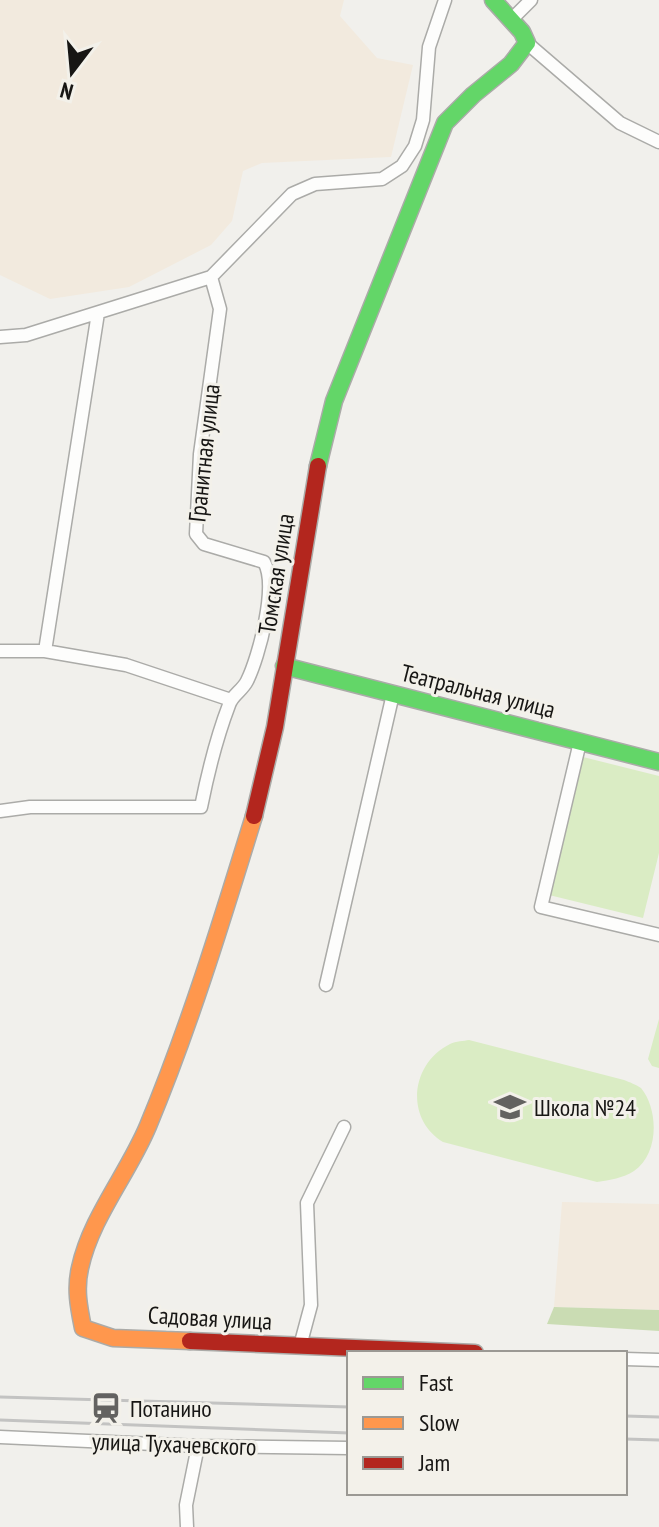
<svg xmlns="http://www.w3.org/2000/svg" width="659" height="1527" font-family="'PT Sans Narrow',sans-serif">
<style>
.industrial{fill:#f2eade}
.green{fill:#daecc4}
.forest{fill:#cadcb3}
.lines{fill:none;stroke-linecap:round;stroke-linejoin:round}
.street-casing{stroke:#ababa8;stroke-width:15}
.fast-casing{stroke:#ababa8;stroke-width:19}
.slow-casing{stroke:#ababa8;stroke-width:19}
.jam-casing{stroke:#ababa8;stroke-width:19}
.street{stroke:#fdfdfc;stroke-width:12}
.fast{stroke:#63d668;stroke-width:16}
.slow{stroke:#ff974d;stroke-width:16}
.jam{stroke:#b3261e;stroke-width:16}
.rail{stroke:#c3c3c2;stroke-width:3}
.labels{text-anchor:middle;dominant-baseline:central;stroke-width:6;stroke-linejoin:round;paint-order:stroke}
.street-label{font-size:24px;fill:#171614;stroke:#f3f1ea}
.poi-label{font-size:24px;fill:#171614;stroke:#f3f1ea;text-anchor:start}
</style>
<rect width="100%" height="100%" fill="#f1f0ec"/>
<path class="industrial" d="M0 0H344L340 16 377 58 413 65 391 157 262 163 243 171 232 221 211 245 129 287 50 299 0 275Z
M562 1202 659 1204V1310L554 1307Z"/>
<path class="green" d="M583 757 659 776V853L643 918 549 895Z
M659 1019V1068L652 1066 648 1059Z
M469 1040 624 1080C629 1082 637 1085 641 1088 659 1110 659 1154 634 1171 623 1178 610 1180 597 1182L443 1142C405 1119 410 1064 450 1044 456 1041 464 1041 469 1040Z"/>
<path class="forest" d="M554 1307 659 1310V1331L547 1324Z"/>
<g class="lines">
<defs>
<path id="street" d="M511 20 531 0
M527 43 620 123 659 142
M0 337 26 335 211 277 292 194 315 184 382 179 402 166 415 146 423 120 429 47 445 0
M0 651H45L126 665 231 700
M45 651 98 313
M580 742 541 907 659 935
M0 811 30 807H201C208 772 216 739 229 705 232 695 242 691 247 681 259 657 278 585 264 562L204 544 196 534 200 454 220 309 211 277
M326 985 393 694
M300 1346 311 1305 307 1203 344 1127
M625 1359 659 1360
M0 1437 198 1446 349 1448
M187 1527 186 1505 198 1446"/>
<path id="fast" d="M318 466 334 401 445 123 473 95 511 64 527 43 522 32 493 0
M284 666 659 762"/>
<path id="slow" d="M190 1341 113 1338 83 1328C79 1308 75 1289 80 1268 91 1217 128 1174 148 1126 190 1025 222 920 254 816"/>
<path id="jam" d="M254 816 275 727 318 466
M190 1341 475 1353"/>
</defs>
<use href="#street" class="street-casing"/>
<use href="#fast" class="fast-casing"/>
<use href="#slow" class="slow-casing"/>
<use href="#jam" class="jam-casing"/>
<use href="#street" class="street"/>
<use href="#fast" class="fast"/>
<use href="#slow" class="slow"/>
<use href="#jam" class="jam"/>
<path class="rail" d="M0 1397 349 1407
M625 1416 659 1417
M0 1420 349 1433
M625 1439 659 1440"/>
</g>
<defs>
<symbol id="school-bare" viewBox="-9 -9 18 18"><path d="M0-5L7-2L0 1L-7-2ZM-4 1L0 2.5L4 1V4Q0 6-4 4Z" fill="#636260" stroke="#f3f1ea" stroke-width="2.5" paint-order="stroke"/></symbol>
<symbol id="station-bare" viewBox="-9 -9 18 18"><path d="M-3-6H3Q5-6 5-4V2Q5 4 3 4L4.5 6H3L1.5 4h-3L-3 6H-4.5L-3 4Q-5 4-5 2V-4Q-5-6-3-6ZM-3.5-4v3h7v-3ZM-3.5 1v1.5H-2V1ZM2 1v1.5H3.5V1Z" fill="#636260" stroke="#f3f1ea" stroke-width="2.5" paint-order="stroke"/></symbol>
</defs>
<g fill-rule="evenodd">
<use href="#school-bare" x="488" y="1085" width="44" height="44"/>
<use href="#station-bare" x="84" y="1386" width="44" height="44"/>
</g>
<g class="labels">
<g class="street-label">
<text transform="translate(204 453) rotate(-84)">Гранитная улица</text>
<text transform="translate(276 574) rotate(-81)">Томская улица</text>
<text transform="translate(478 691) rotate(14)">Театральная улица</text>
<text transform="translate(210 1318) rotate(3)">Садовая улица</text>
<text transform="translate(174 1444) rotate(2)">улица Тухачевского</text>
</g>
<g class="poi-label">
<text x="534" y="1107">Школа №24</text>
<text x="130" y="1408">Потанино</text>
</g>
</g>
<rect x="347" y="1351" width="280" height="144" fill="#f3f1ea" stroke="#9b9994" stroke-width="2"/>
<rect x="363" y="1377" width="40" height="12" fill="#63d668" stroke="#9b9994" stroke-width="2"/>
<text x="419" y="1391" font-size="24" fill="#171614">Fast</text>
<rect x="363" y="1417" width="40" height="12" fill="#ff974d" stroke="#9b9994" stroke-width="2"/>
<text x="419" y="1431" font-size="24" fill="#171614">Slow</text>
<rect x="363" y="1457" width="40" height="12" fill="#b3261e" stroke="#9b9994" stroke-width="2"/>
<text x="419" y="1471" font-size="24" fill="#171614">Jam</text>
<g transform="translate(72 72) rotate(196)" stroke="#f3f1ea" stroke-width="6" paint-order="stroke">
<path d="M0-6L14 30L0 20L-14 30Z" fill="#171614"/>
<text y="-12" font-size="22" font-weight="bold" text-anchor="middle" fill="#171614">N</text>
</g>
</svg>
